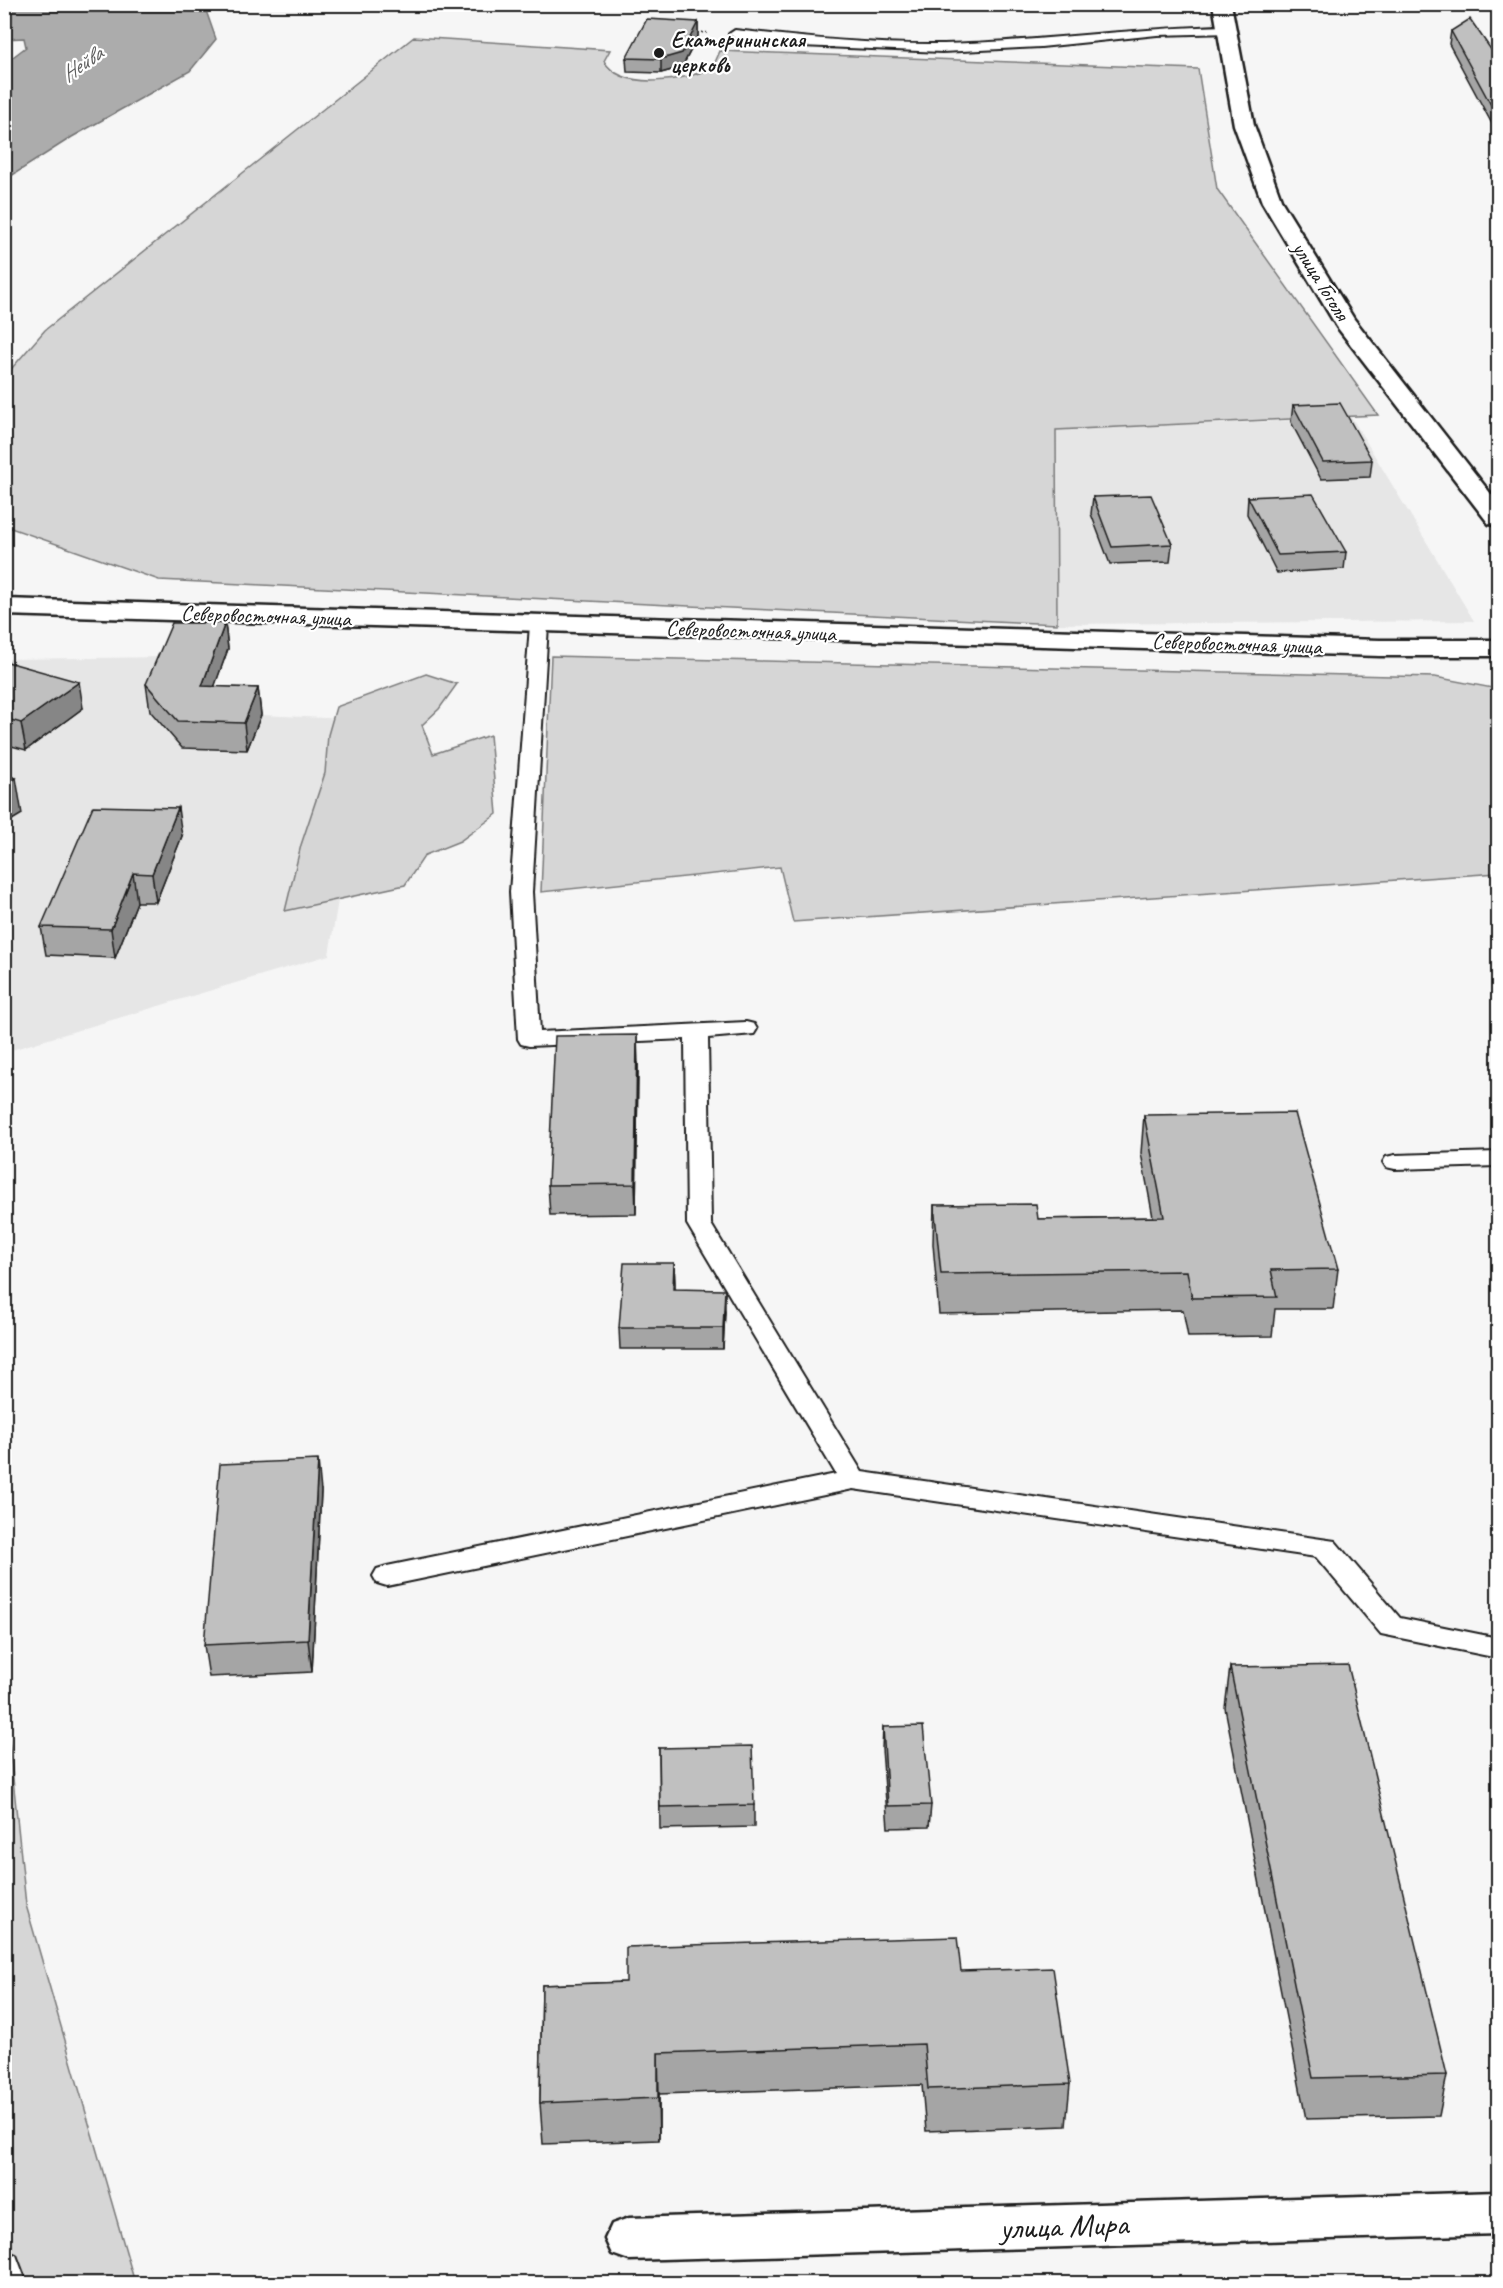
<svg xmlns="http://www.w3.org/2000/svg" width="1503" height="2288" font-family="Caveat,sans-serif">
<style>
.built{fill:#e6e6e6}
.green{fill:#d6d6d6;stroke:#797979;stroke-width:1.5}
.water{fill:#acacac;stroke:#727272;stroke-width:1.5}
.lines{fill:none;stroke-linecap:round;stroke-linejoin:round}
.lane-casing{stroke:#1c1c1c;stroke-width:4}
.street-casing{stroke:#1c1c1c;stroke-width:5}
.secondary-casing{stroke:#1c1c1c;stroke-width:5}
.primary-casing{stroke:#1c1c1c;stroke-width:5}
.path{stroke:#1c1c1c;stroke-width:2;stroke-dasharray:1 3;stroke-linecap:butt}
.lane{fill:#fff;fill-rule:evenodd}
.street{fill:#fff;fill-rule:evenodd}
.secondary{fill:#fff;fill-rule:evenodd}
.primary{fill:#fff;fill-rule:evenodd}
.wall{fill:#a5a5a5;stroke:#1c1c1c;stroke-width:1.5}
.shaded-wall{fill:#868686;stroke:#1c1c1c;stroke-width:1.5}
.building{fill:#c0c0c0;stroke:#1c1c1c;stroke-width:1.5}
.poi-dot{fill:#1c1c1c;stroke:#fff;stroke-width:2}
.labels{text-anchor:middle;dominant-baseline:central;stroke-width:4.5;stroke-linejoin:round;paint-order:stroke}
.far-poi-label{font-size:22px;font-weight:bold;fill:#1c1c1c;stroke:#fff;text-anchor:start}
.far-water-label{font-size:22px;font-style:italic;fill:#5d5d5d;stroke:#fff}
.far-street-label{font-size:22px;fill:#1c1c1c;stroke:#fff}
.near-street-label{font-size:32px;fill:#1c1c1c;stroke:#fff}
</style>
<rect width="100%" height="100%" fill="#f6f6f6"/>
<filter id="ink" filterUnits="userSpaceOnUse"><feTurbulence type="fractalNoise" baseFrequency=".0167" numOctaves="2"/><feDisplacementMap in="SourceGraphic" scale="12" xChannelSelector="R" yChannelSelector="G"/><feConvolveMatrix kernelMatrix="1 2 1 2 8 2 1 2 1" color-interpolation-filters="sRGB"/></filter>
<g filter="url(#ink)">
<path class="built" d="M1352 418 1474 621 1057 624 1056 430Z
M176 649H228L210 699 261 715 368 720 329 955 5 1052V659L172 657Z"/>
<path class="green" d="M414 37 610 50 604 61C622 92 687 81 713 67L720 51 1198 69 1217 189 1378 415 1056 430 1057 624 159 580 5 526V376L45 330Z
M551 656 1435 677 1498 689V873L793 922 780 867 541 892Z
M426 674 457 684 439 709 422 725 433 754 490 735 497 814 460 841 425 855 405 885 285 911 301 845 325 773 328 735 336 707Z
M4 1691 26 1905 135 2283H5Z"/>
<path class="water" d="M5 4 204 5 216 39 190 71 72 137 5 180V63L26 47 24 38 5 39Z"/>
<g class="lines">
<defs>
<path id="lane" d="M1225 26 1230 27V33L1157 35 1041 47 942 52 801 46 735 38 729 34 735 30C804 38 874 45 944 44 1038 42 1131 28 1225 26Z
M539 619 548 625 532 892 540 1032 746 1022 754 1024 757 1029 754 1034 708 1038 711 1224 862 1472 1335 1541 1400 1618 1498 1638V1658L1381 1634 1316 1557 853 1489 387 1586 377 1583 373 1576 377 1569 387 1566 836 1474 687 1224 685 1039 529 1046 521 1044 518 1039 510 892 530 625Z
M1498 1152V1166L1395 1169 1386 1167 1383 1162 1386 1157 1395 1155Z
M4 2251 16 2255 27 2284H4Z"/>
<path id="street" d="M1498 2192V2234L629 2260 612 2254 605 2239 612 2224 629 2218Z"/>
<path id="secondary" d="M1213 4H1231L1254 125 1282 202 1354 319 1498 503V526L1489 524 1337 327 1262 202 1234 125Z"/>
<path id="primary" d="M4 599 1380 640H1498V656H1380L4 615Z"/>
</defs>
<use href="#lane" class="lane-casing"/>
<use href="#street" class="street-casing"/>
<use href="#secondary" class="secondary-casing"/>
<use href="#primary" class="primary-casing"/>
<path class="path" d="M694 32 710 33"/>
<use href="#lane" class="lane"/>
<use href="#street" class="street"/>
<use href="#secondary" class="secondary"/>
<use href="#primary" class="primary"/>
</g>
<path class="wall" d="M698 22V36L682 67 661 73 627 72 626 58Z
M1451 31 1492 51H1498V135L1449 44Z
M1293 405 1372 460 1370 477 1321 479 1291 422Z
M1093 497 1172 544 1170 562 1110 564 1091 514Z
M1248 497 1346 552 1344 569 1277 573 1247 514Z
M225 623 228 649 214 687 258 688 261 715 247 750 182 748 150 711 146 684Z
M4 661 83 708 26 750 4 744Z
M182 836 156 902H137L115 958 46 955 41 927Z
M638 1064 636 1214 550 1215 548 1185Z
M1144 1115 1338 1269 1333 1309H1275L1272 1336 1188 1337 1183 1310 939 1314 933 1244 934 1205 1038 1219 1153 1217 1141 1153Z
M674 1263 675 1289 725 1311 723 1349H620L619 1328Z
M321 1491 312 1672 209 1677 204 1645Z
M1230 1667 1447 2075 1439 2116 1306 2119 1225 1708Z
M883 1727 931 1805 929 1827 888 1828 882 1749Z
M659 1748 754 1805V1827L660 1829Z
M961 1971 1070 2084 1066 2126 926 2131 922 2085 659 2094V2140L543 2144 540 2103 542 1985Z"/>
<path class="shaded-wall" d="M698 22V36L682 67 661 73V59Z
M225 623 228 649 205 713 202 686Z
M79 682 83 708 26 750 21 723Z
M258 688 261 715 247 750 244 723Z
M16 778 22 814 4 825V785Z
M178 808 182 836 156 902 152 874Z
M133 873 137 902 115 958 111 929Z
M637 1035 638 1064 636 1214 635 1184Z
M674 1263 675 1284 673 1310V1289Z
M725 1290V1311L723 1349V1328Z
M318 1460 321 1491 312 1672 308 1640Z
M658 2053 659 2094V2140L658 2098Z"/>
<path class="building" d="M647 19 698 22 682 53 661 59 626 58Z
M1470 19 1492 51H1498V118L1451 31Z
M1340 403 1372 460 1323 462 1293 405Z
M1313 494 1346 552 1278 555 1248 497Z
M1151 495 1172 544 1112 547 1093 497Z
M172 623H225L202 686 258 688 244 723 178 721 146 684Z
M4 661 79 682 21 723 4 718Z
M4 774 16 778 4 785Z
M93 806 178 808 152 874 133 873 111 929 41 927Z
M637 1035 635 1184 548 1185 555 1036Z
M1295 1113 1338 1269 1271 1270 1277 1297 1192 1298 1187 1271 941 1274 934 1205 1036 1204 1038 1219 1164 1217 1144 1115Z
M624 1263H674L673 1289 725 1290 723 1328H619Z
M318 1460 308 1640 204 1645 220 1464Z
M1348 1665 1447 2075 1313 2078 1230 1667Z
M923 1726 931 1805 888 1806 883 1727Z
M752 1746 754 1805 660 1807 659 1748Z
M957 1937 961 1971 1053 1968 1070 2084 928 2089 924 2044 658 2053V2098L540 2103 542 1985 626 1982V1947Z"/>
</g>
<circle class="poi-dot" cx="659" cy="53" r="6"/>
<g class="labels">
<g class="far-poi-label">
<text x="671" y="40">Екатерининская<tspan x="671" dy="25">церковь</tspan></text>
</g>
<g class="far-water-label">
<text transform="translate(82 64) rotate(-34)">Нейва</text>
</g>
<g class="far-street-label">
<text transform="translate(1321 281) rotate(58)">улица Гоголя</text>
<text transform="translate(266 616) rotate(2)">Северовосточная улица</text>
<text transform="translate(751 631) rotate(2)">Северовосточная улица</text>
<text transform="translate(1237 644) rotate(2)">Северовосточная улица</text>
</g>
<g class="near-street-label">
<text transform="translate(1064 2226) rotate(-2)">улица Мира</text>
</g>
</g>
<rect width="1503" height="2288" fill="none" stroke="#fff" stroke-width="24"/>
<rect x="12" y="12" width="1479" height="2264" fill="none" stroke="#1c1c1c" stroke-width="2" filter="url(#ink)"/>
</svg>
